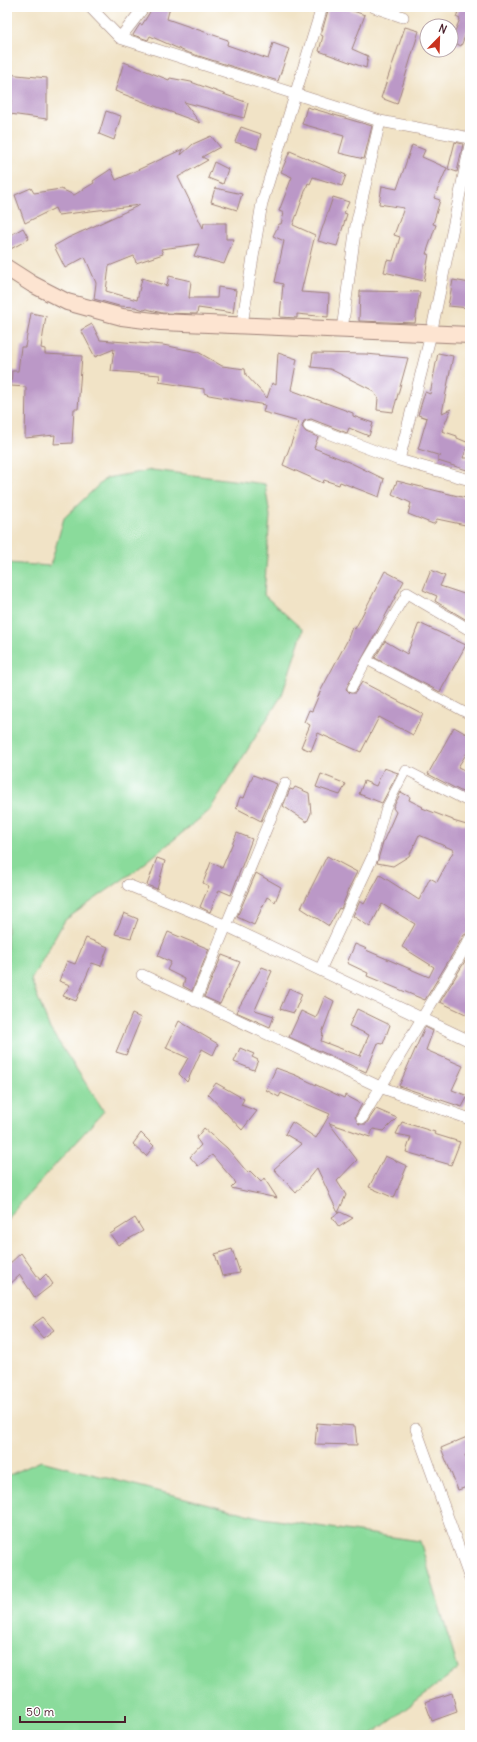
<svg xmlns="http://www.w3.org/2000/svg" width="477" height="1742" font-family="Delius,sans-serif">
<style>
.green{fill:#8adb9b;stroke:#6a7d63}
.building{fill:#bb98c7}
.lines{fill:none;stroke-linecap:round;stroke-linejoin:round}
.pedestrian-casing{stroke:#9e8178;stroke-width:10}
.minor-casing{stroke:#9e8178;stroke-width:12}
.secondary-casing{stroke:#9e8178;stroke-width:18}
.pedestrian{stroke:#fff;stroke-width:9}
.minor{stroke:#fff;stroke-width:11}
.secondary{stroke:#fde4d1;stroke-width:16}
</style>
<rect width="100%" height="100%" fill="#fff"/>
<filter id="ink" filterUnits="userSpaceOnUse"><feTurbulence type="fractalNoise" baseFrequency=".025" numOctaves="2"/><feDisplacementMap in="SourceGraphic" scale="8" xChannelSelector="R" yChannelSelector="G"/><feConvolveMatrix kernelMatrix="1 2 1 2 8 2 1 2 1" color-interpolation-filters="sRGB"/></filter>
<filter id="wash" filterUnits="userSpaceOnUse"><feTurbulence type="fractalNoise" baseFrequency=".012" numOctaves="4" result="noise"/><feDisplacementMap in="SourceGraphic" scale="16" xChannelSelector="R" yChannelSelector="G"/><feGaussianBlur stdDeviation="0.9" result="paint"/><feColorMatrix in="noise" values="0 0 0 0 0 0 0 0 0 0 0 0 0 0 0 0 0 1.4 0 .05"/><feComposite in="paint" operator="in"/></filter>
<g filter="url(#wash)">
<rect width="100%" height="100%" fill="#f1e3c6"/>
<path class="green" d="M152 470 265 484 270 516 264 595 303 630 282 695 209 811 139 868 65 920 31 980 50 1029 104 1111 17 1207 7 1222V563L50 566 64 518 106 478Z
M41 1461 263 1518 420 1541 458 1669 371 1735H7V1476Z"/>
<g id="blocks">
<path class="building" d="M153 7H170L167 19 228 40 227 45 268 59 273 43 289 49 278 81 186 52 150 36 148 40 133 35 140 24 142 25Z
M329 7H341L365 15 352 49 368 56 366 68 319 51 323 36 321 35Z
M460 7H470V24L461 46 451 41 460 19 456 17Z
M405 27 419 31 397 104 381 98Z
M124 62 169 80 170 78 191 82 248 103 244 118 184 102 200 123 115 91Z
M7 74 47 78V119L10 114 11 100H7Z
M307 107 372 126 364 159 339 153 344 136 302 124Z
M106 111 121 116 114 140 99 134Z
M241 127 261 134 257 149 235 142Z
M211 136 220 147 202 157 208 160 178 177 203 228 204 223H226V239H234L224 264 194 256 199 244 161 249 163 254 136 263 134 256 109 266 106 291 137 300 142 278 167 286 169 276 191 281 189 298H217L218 287 236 290 233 313 198 308 197 314 162 313 147 309 144 310 135 307 119 306 94 299 96 283 85 257 65 268 54 246 68 238 140 205 58 215 55 208 25 223 15 195 31 188 34 193 61 189 74 195 94 183 93 181 111 169 116 180 183 149 181 155 193 144Z
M455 142 463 144 457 172 448 169Z
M412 145 425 150 422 157 447 168 434 198 440 200 433 224 436 225 426 254H429L424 281 384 272 387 260 393 261 400 237 394 235 404 208 379 204 382 186 397 189Z
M290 151 346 175 342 186 313 177 310 184 308 183 293 225 315 235 301 292 329 294 328 317 297 314V318L280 317 283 284 275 282 284 241 273 236 279 224H281L284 213 279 211 292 177 281 172Z
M214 162 228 169 223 184 208 178Z
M215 188 242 194 237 210 211 202Z
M333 197 349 202 344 213 347 214 337 246 318 241Z
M23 228 29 239 7 251V237Z
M453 280 470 283V308L448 306Z
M360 291 420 292 415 323 359 321Z
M31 313 46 316 41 348 45 349V354L82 356 78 409H74L72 443 54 444 55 435 25 438 26 387 11 386 12 371H18L21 347H25Z
M92 324 100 340 163 345 198 352 222 366 245 369 246 375 267 398 272 383 276 385 278 353 297 359 291 390 353 413V416L373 423 369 436 349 428 347 433 311 419 304 421 302 427 306 432 318 437 314 448 351 463 384 479 379 497 340 482 339 485 324 480 323 483 283 465 299 422 263 412 265 405 209 395 204 393V389L159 382 160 375 111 371 114 349 95 357 81 330Z
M313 353 366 354 408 358 393 412 377 410 378 398 372 390 330 369 311 367Z
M438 353 453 356 442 413 451 409 442 431 457 436V438L469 443 463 458H470V471L438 461V456H441L418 449 427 418 418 415 425 392 430 394Z
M397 481 470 499V526L437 519 435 523 433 524 408 514 411 503 392 494Z
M431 570 445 576 440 586 470 596V622L435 601 437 596 423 590Z
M385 571 404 581 346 689 350 693H355L362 682 423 714 413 735 379 717 361 752 318 733 311 751 301 747 310 725 304 722 309 710 312 711 320 692 347 641 352 627 355 629Z
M419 623 466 645 440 692 375 658 385 641 407 654Z
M454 727 470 736V748L458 767 470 773V796L428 774Z
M384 768 398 773 382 803 359 794 364 781 376 786Z
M321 774 346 784 340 795 316 787Z
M253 775 277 784 261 821 236 808 240 797 244 798Z
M295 787 309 793 311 813 307 822 283 806 290 789 293 790Z
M401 792 410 797 409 800 423 807 422 808 453 820V821L470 826V932L464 935 425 1000 367 976 368 973 347 963 355 944 367 949 366 950 429 977 434 967 402 947 415 924 382 904 370 927 353 916 360 901 364 904 380 875 419 900 430 878 437 882 454 850 419 835 409 856 393 866 377 863 383 842 396 812 393 808Z
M237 833 252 839 231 895 219 890 210 912 200 907 209 886 203 883 211 862 222 868Z
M327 856 357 872 346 894H347L341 909 339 908 329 926 301 908Z
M157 858 165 861 157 889 147 885Z
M256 873 281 887 275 902 267 897 254 925 237 917Z
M124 913 138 919 131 938 115 934Z
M168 932 209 949 192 991 183 986 185 979 167 970 171 962 158 956Z
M86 938 108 947 101 966 92 963 76 1001 63 996 70 985 59 981 67 961 75 964Z
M470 953V1016L440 1002Z
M222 955 240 962 220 1004 204 997Z
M262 967 272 971 255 1010 274 1016 270 1027 236 1012Z
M289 988 302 994 294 1013 280 1009Z
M325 996 334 1001 322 1033 323 1034 321 1041 360 1056 369 1035 349 1026 357 1009 390 1025 383 1044 378 1043 366 1072 289 1037 301 1011 316 1018Z
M132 1014 141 1018 126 1055 116 1052Z
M179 1021 218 1044 213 1055 202 1049 187 1082 179 1074 188 1058 166 1048Z
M425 1027 433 1031 426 1050 463 1066 452 1090 468 1096 462 1107 399 1086Z
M240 1048 254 1054 252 1057 258 1060 254 1070 234 1062Z
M276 1068 295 1075 344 1098 345 1095 362 1104 355 1117 359 1124H366L376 1109 397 1118 384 1131 373 1129 370 1137 329 1123 357 1160 337 1181 346 1195 338 1213 317 1168 296 1193 274 1169 302 1144 285 1134 292 1122 316 1138 330 1114 281 1093 279 1097 266 1090Z
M216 1083 244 1099 241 1105 257 1111 242 1130 208 1094Z
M402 1122 435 1132 434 1134 460 1142 451 1165 406 1152 411 1137 396 1134Z
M204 1128 227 1148 248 1173 250 1171 261 1182 264 1178 277 1198 231 1188 236 1183 212 1155 198 1166 190 1157 201 1145 196 1138Z
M141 1133 154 1146 146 1156 133 1144Z
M385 1156 407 1166 394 1198 369 1187Z
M340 1212 353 1218 339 1227 332 1217Z
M135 1218 143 1231 118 1245 110 1234Z
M232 1249 240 1273 222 1276 215 1254Z
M21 1253 40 1280 46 1274 53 1284 35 1298 20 1275 7 1287V1266Z
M43 1317 54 1330 43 1338 32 1325Z
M317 1423 355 1426 357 1445 315 1444Z
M467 1437 470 1444V1453L465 1455 470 1469V1486L458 1490 441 1448Z
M452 1693 457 1712 432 1721 425 1702Z"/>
</g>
</g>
<g filter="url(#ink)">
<use href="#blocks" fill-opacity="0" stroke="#9e8178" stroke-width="1"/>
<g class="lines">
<defs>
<path id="pedestrian" d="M367 660 470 715
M352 688 367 660 407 593
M372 858 386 808 406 770 470 803"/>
<path id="minor" d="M90 7 120 38 380 121 470 138
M374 7 403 17
M120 38 144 7
M242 324 262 203 322 7
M342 330 356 225 380 121
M309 426 399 460 470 480
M399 460 431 334 470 145
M407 593 470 630
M128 885 227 926 470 1041
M320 970 372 858
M142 975 380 1087 470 1119
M195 1001 285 783
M362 1118 470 939
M416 1429 470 1579"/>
<path id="secondary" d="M7 268 32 284 67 302 122 317 161 322 470 335"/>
</defs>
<use href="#pedestrian" class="pedestrian-casing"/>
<use href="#minor" class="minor-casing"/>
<use href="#secondary" class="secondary-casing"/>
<use href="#pedestrian" class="pedestrian"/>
<use href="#minor" class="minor"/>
<use href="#secondary" class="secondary"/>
</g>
</g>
<rect width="477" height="1742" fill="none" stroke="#fff" stroke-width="24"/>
<g transform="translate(439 38) rotate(23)"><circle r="19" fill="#ffffff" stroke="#b7a5aa"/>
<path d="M0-3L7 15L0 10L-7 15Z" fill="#c8321e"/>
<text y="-6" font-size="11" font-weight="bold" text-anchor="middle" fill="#4a1f2b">N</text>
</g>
<path d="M20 1716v6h105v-6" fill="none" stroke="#4a1f2b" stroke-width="2"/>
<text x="26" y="1716" font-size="12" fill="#4a1f2b" stroke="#ffffff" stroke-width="3" paint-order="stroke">50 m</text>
</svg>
